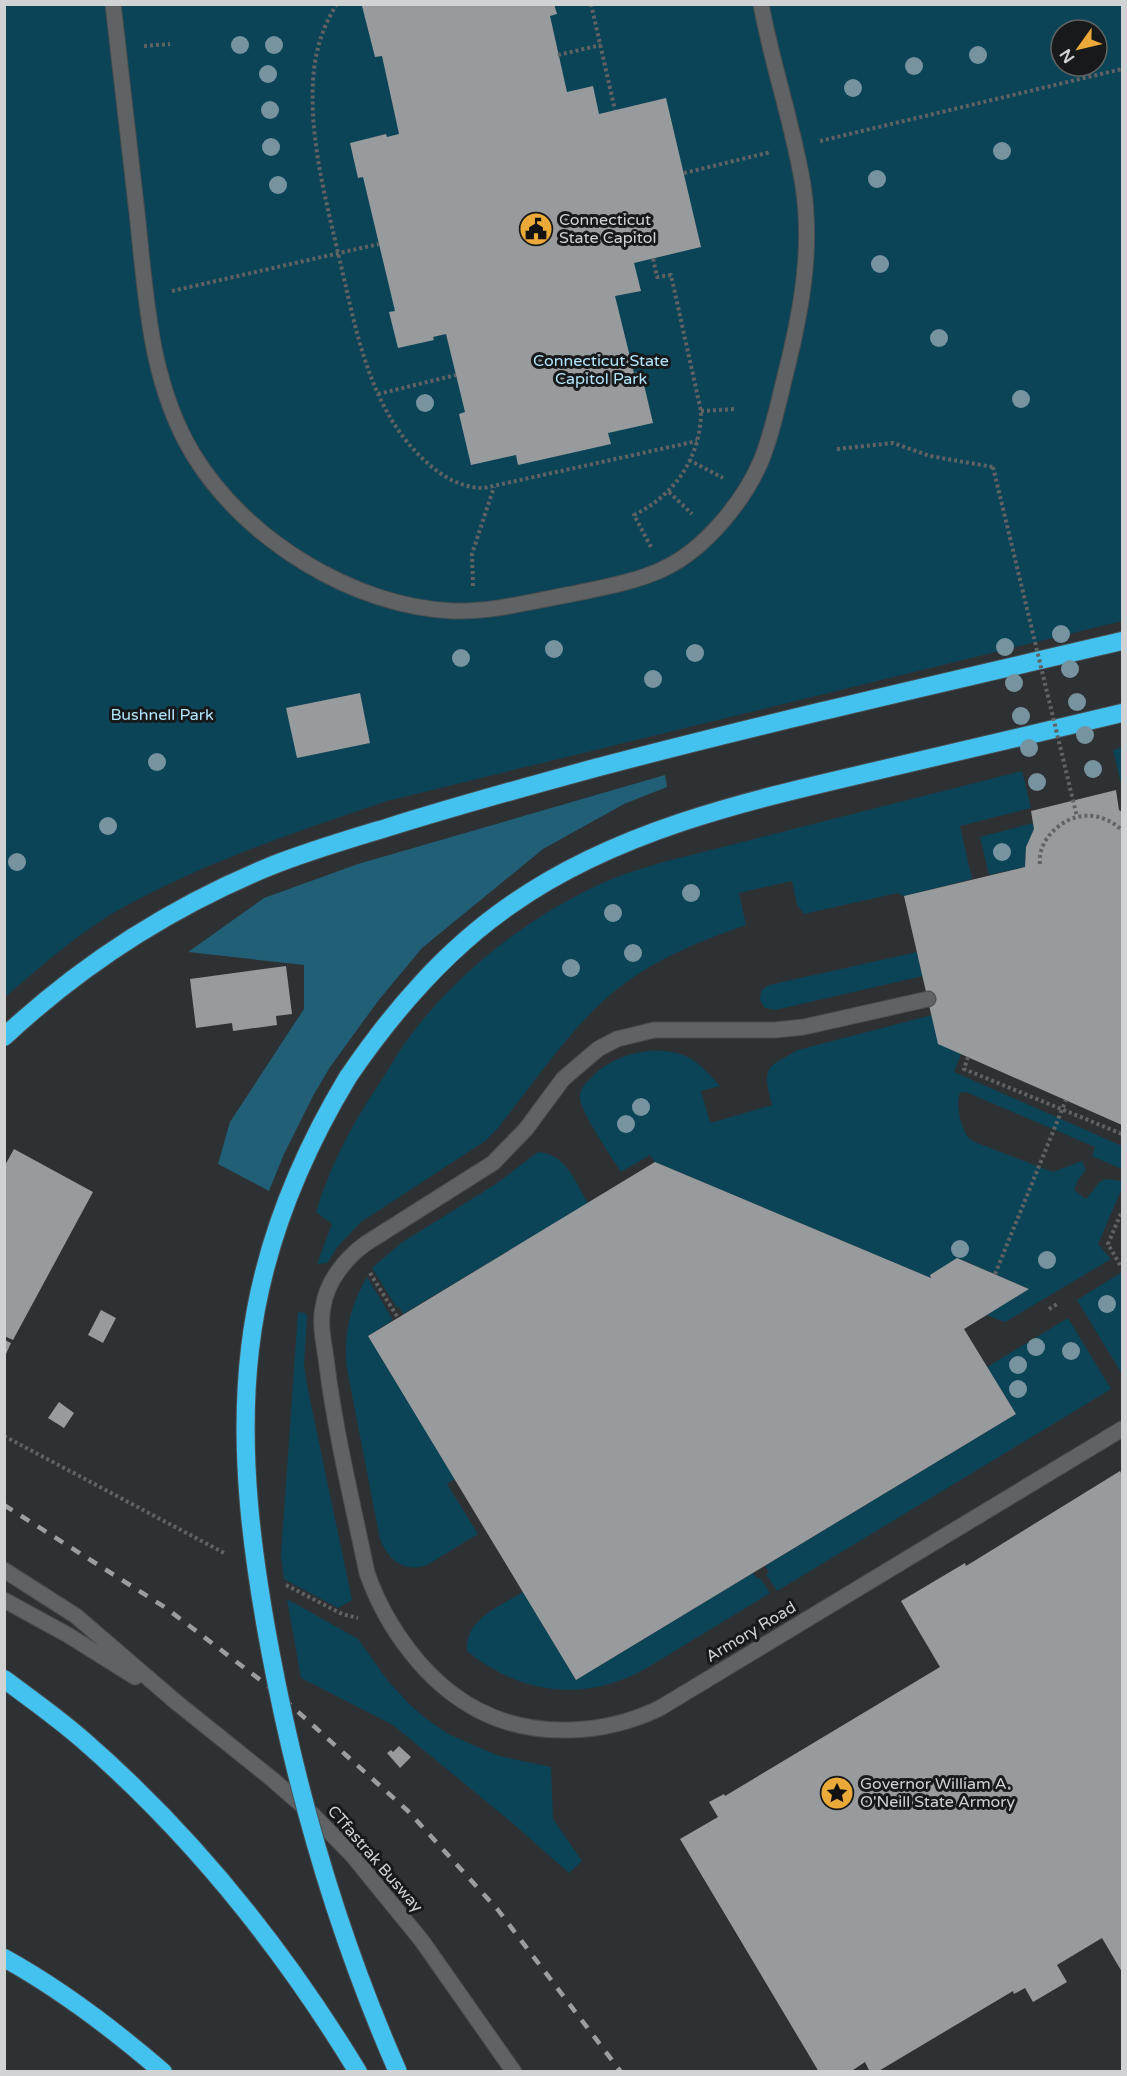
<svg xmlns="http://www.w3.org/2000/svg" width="1127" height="2076" font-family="'Varela Round',sans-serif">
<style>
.green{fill:#0c4457;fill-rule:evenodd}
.forest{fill:#215f76}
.building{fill:#979b9d}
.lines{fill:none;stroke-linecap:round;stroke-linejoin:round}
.minor-casing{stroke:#4a4d4f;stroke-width:17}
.highway-casing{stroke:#4a4d4f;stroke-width:20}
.path{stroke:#606264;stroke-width:4;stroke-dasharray:3 3;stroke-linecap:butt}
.minor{stroke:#5f6365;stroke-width:15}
.highway{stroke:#43c1ef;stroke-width:18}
.rail{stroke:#9b9d9f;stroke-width:4.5;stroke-dasharray:10 10;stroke-linecap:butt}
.highway-bridge-casing{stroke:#4a4d4f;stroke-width:20;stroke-linecap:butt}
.path-bridge{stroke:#606264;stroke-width:4;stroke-dasharray:3 3;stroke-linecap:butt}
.highway-bridge{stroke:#43c1ef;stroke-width:18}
.tree{fill:#7793a0}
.labels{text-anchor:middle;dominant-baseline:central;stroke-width:6;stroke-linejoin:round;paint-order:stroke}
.poi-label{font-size:16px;fill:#d0d2d3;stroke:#17191a;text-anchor:start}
.park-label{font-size:16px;fill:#b2e4fa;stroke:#17191a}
.street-label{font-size:16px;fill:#d0d2d3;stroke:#17191a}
</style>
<rect width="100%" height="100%" fill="#2e3133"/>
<path class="green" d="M5 5H1122V621L387 801C301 830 214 859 133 902 86 926 45 963 5 997ZM1061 30H1097V66H1061Z
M1122 747V788L1113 750Z
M1022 771 1031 808 960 826 972 879 904 896 897 893 804 914 797 905 792 881 739 893 746 925C697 942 652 960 611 994 570 1029 532 1085 498 1128L485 1141 361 1222 339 1245 327 1263 317 1264 332 1224 316 1212C332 1162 352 1124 381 1081 390 1067 398 1052 408 1039 456 972 532 914 607 881 625 873 645 868 663 862Z
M1033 823 1034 829 1026 847 1025 867 989 875 980 837Z
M917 952 923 976 775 1010 765 1008 760 1000 761 991 769 985Z
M932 1015 961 1054 954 1072 1122 1146V1169L1092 1156 1095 1147 966 1092 960 1093C955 1103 961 1128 968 1137 970 1140 974 1141 977 1143L1053 1172 1082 1161 1086 1170 1078 1180 1074 1190 1086 1199C1102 1182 1097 1175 1122 1182V1188L1098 1244 1111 1259 1005 1322 986 1315 1029 1289 958 1258 930 1275 931 1278 655 1162 650 1155 621 1172C612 1157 579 1111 580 1096 580 1088 587 1082 592 1077 613 1055 647 1046 677 1053 695 1057 708 1073 720 1086L701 1091 710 1122H714L772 1105C762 1068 765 1068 798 1050Z
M538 1152C566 1154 574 1180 588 1203L403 1314 399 1307 397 1308 372 1268 401 1243 496 1184Z
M1122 1272V1374L1077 1300Z
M367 1277 393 1320 368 1336 455 1479 447 1484 478 1534 427 1565C404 1573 388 1560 380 1539L347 1369C343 1335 350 1306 367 1277Z
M298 1312 305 1313 307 1316 304 1365 308 1390 352 1600 338 1608 284 1579 281 1555Z
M1068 1318 1111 1389 777 1591 766 1574 769 1572 765 1566 1016 1414 987 1367Z
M753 1573 758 1579 760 1578 770 1593 645 1669C583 1703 520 1694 467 1651 465 1619 499 1607 523 1592L576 1680Z
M287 1599 358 1639 388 1681 409 1704 424 1717 448 1734 499 1756 551 1767 553 1819 582 1861 569 1873 510 1821 393 1725 301 1678Z"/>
<path class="forest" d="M665 775 667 787 624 804 543 849 422 948 378 1001 330 1067 313 1096 284 1154 269 1191 218 1164 230 1122 304 1009V965L188 952 264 898 358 864Z"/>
<path class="building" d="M367 4H554L557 14 550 16 567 92 593 86 599 114 666 98 701 247 634 263 641 291 615 296 634 373 641 372 653 423 608 433 611 444 518 465 516 455 471 465 459 414 465 412 446 334 433 337 434 340 398 348 389 312 395 311 363 177 358 178 350 143 386 134 387 137 399 134 382 56 375 57 362 6Z
M360 693 370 743 297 758 286 708Z
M1116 790 1119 810 1122 812V1125L938 1044 904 896 1025 867 1026 847 1034 829 1031 811Z
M286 966 292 1014 276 1016 277 1025 233 1031 232 1023 196 1028 190 979Z
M14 1149 93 1192 13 1340 4 1336V1167Z
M655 1162 931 1278 930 1275 957 1258 1029 1289 964 1329 1016 1414 576 1680 368 1336Z
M101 1310 116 1318 103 1343 88 1335Z
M5 1340 11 1343 5 1356Z
M59 1402 74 1413 64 1428 48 1418Z
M1120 1471 1122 1475V1972L1102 1938 1057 1965 1067 1982 1033 2002 1025 1988 1014 1994 1013 1991 877 2072H870L865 2062 850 2072H819L680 1839 718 1817 709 1802 724 1794 725 1796 940 1667 901 1601 965 1563 966 1566Z
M399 1746 411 1757 400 1768 387 1753 391 1750 393 1752Z"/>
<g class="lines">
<defs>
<path id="minor" d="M113 4C121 74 129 143 137 213 146 295 149 381 193 454 244 539 354 607 453 611 493 612 533 601 572 594 601 588 640 581 665 568 705 549 744 501 761 461 772 434 778 405 785 376 801 313 813 250 803 185 793 124 772 65 761 4
M928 999 804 1027 775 1030H654L617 1039 598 1049 563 1079 526 1129 493 1163 365 1244C345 1259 327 1281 323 1307 319 1326 325 1347 327 1366 336 1436 353 1505 367 1573 386 1627 426 1683 478 1710 533 1739 605 1735 660 1708L1122 1429
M4 1570 76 1616 176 1702 272 1779 312 1814 352 1855 422 1941 514 2072
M4 1600 68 1635 135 1677"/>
<path id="highway" d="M4 1037C80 966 170 908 266 868 305 852 346 840 386 828 456 806 525 787 595 768 770 722 946 682 1122 641
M348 1077C393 1011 445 950 512 904 618 830 747 801 871 772 955 752 1039 733 1122 713
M4 1679C31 1699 58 1718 83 1740 191 1834 284 1950 358 2072
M4 1958C62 1990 113 2029 163 2072"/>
</defs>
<use href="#minor" class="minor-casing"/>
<use href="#highway" class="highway-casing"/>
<path class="path" d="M337 4C322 27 314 55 313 82 310 141 325 196 338 253 356 327 368 414 431 466 446 479 464 488 484 488L697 441
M591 4 615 110
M144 46 170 44
M558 55 601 45
M820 141 1122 69
M684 173 771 152
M172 291 379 244
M378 394 456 375
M701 411 736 409
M837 449 893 443 930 456 993 467
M689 460 723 478
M669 492 692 514
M651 547 634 515C675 495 701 457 701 411L671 275 657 277 653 258
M473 586 472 554 494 487
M1040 864C1037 841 1061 818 1083 816 1098 814 1112 821 1122 830
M968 1057 964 1069 1122 1134
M1120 1265 1108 1244 1122 1211
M370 1273 398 1318
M1049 1309 1059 1303
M4 1436 226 1554
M286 1585 342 1614 358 1618"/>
<use href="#minor" class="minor"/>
<use href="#highway" class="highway"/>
<path class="rail" d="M4 1505 166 1608 276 1692 408 1811 498 1910 621 2072"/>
<defs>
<path id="highway-bridge" d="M348 1077C298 1160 261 1253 250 1349 238 1451 252 1555 271 1655 298 1798 339 1938 398 2072"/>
</defs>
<use href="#highway-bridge" class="highway-bridge-casing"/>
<path class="path-bridge" d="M993 467 1077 817
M995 1274 1066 1100"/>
<use href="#highway-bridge" class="highway-bridge"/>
</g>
<g class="tree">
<circle cx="240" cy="45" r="9"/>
<circle cx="274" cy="45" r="9"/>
<circle cx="978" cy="55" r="9"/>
<circle cx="914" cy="66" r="9"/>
<circle cx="268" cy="74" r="9"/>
<circle cx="853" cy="88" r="9"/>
<circle cx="270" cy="110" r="9"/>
<circle cx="271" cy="147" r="9"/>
<circle cx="1002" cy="151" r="9"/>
<circle cx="877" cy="179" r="9"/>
<circle cx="278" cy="185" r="9"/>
<circle cx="880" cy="264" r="9"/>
<circle cx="939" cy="338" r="9"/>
<circle cx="1021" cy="399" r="9"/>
<circle cx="425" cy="403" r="9"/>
<circle cx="1061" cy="634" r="9"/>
<circle cx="1005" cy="647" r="9"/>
<circle cx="554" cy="649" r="9"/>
<circle cx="695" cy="653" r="9"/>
<circle cx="461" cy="658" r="9"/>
<circle cx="1070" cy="669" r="9"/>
<circle cx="653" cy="679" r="9"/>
<circle cx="1014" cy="683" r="9"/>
<circle cx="1077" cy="702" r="9"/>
<circle cx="1021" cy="716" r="9"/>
<circle cx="1085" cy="735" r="9"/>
<circle cx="1029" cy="748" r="9"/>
<circle cx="157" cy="762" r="9"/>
<circle cx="1093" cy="769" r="9"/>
<circle cx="1037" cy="782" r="9"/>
<circle cx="108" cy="826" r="9"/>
<circle cx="1002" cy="852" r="9"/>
<circle cx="17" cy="862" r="9"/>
<circle cx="691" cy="893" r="9"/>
<circle cx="613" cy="913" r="9"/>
<circle cx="633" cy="953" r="9"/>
<circle cx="571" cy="968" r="9"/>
<circle cx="641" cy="1107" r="9"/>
<circle cx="626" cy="1124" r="9"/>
<circle cx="960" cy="1249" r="9"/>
<circle cx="1047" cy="1260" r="9"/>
<circle cx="1107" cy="1304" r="9"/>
<circle cx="1036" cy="1347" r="9"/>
<circle cx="1071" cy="1351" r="9"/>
<circle cx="1018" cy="1365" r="9"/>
<circle cx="1018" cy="1389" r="9"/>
</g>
<defs>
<symbol id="civic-disc" viewBox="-11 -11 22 22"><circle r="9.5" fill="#eba939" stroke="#17191a"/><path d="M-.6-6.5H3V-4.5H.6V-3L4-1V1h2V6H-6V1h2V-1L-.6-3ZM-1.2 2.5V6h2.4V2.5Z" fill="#111"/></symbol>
<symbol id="sight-disc" viewBox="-11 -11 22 22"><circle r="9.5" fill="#eba939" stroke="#17191a"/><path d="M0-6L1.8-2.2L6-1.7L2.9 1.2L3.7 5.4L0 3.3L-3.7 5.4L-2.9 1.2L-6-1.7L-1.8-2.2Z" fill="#111"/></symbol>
</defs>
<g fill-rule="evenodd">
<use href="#civic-disc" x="517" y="210" width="38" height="38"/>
<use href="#sight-disc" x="818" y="1774" width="38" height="38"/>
</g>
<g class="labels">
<g class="poi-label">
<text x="559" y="220">Connecticut<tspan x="559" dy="18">State Capitol</tspan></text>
<text x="860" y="1784">Governor William A.<tspan x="860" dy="18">O'Neill State Armory</tspan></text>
</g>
<g class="park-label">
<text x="601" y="361">Connecticut State<tspan x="601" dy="18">Capitol Park</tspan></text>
<text x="162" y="715">Bushnell Park</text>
</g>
<g class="street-label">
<text transform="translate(751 1632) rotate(-31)">Armory Road</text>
<text transform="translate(375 1859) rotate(49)">CTfastrak Busway</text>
</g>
</g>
<rect width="1127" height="2076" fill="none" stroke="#d0d2d3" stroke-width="12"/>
<g transform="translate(1079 48) rotate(236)"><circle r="28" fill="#17191a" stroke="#616364" stroke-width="1.5"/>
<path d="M0-4.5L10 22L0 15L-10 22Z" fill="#eba939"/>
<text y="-9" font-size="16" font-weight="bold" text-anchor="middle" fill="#d0d2d3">N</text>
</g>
</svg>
